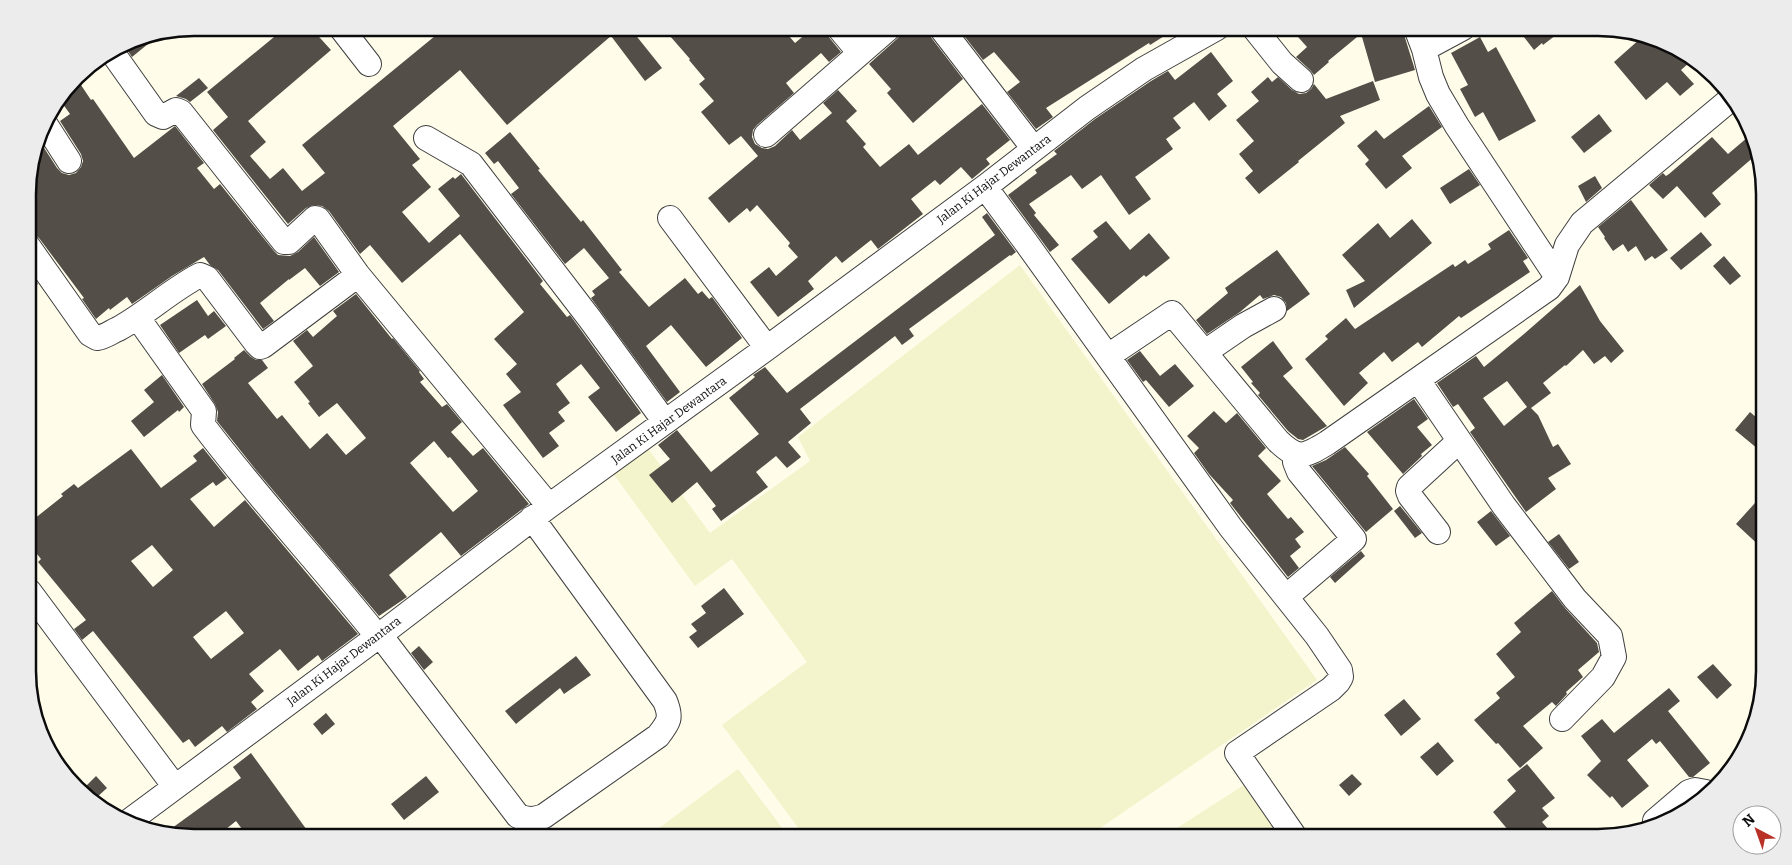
<svg xmlns="http://www.w3.org/2000/svg" width="1792" height="865" font-family="Bitter,serif">
<style>
.farmland{fill:#f3f4cb}
.building{fill:#544e48;fill-rule:evenodd}
.lines{fill:none;stroke-linecap:round;stroke-linejoin:round}
.minor-casing{stroke:#3f3f3f;stroke-width:26}
.minor{stroke:#fff;stroke-width:24}
.labels{text-anchor:middle;dominant-baseline:central;stroke-width:5;stroke-linejoin:round;paint-order:stroke}
.street-label{font-size:12px;fill:#0c0c0c;stroke:#fff}
.rim{fill:none;stroke:#0c0c0c;stroke-width:2.5}
</style>
<rect width="100%" height="100%" fill="#fffdea"/>
<path class="farmland" d="M1020 265 1317 680 1087 837H805L722 725 807 662 732 559 695 586 612 472 647 447 710 533 810 461 798 437Z
M738 769 789 837H647Z
M1247 783 1282 837H1163Z"/>
<path class="building" d="M285 28H311L331 50 248 121 266 142 250 156 270 179 283 168 302 191 325 173 302 145 435 36 428 28H630L662 68 645 81 611 36 507 125 460 70 393 126 420 159 412 165 431 187 402 212 429 243 460 216 438 189 453 177 455 179 461 174 543 281 540 284 567 317 570 315 641 413 616 432 588 397 600 388 581 364 556 384 570 403 558 412 565 421 549 433 559 446 543 458 503 405 521 392 506 374 517 364 494 339 524 312 460 234 402 283 370 245 360 254 329 211 322 206 313 205 306 208 288 224 213 130 228 117 207 92Z
M663 28H782L795 43 813 28H826L828 36 841 52 829 62 821 53 786 83 794 93 757 125 753 130 752 137 755 144 762 148 768 149 775 146 792 130 800 140 832 113 823 103 838 90 857 111 846 121 866 144 863 147 880 167 909 144 918 155 982 104 1010 140 986 159 990 164 972 179 961 167 940 185 935 180 911 199 923 214 878 249 871 240 842 263 836 256 808 281 814 289 778 317 750 282 769 267 776 276 798 257 788 246 790 243 757 205 750 212 747 208 729 223 708 198 758 156 741 136 729 145 701 112 714 101 699 84 705 79 689 60 690 59Z
M902 28H928L930 36 963 79 913 123 887 93 891 89 869 64 898 38 902 33Z
M958 28H1177L1150 45 1149 43 1046 108 1053 117 1036 129 1007 92 1020 82 994 52 983 60Z
M1290 28H1368L1328 61 1329 62 1314 75 1310 70 1296 57 1307 47Z
M1395 28H1402L1415 70 1375 82 1362 37Z
M1517 28H1565L1543 45 1542 43 1534 50Z
M159 35 132 57 124 45 131 40Z
M1480 37 1488 52 1496 47 1536 121 1499 141 1483 112 1475 117 1460 89 1468 85 1451 53Z
M1641 38 1671 45 1682 54 1689 63 1681 70 1694 84 1680 96 1667 82 1646 100 1614 62Z
M1211 52 1233 81 1217 94 1227 106 1209 121 1194 102 1173 118 1181 128 1166 139 1173 149 1135 177 1151 199 1129 215 1101 175 1082 189 1071 175 1029 204 1036 213 1034 215 1059 245 1050 252 1008 195 1037 173 1035 170 1057 154 1054 151 1095 119 1151 81 1168 71 1175 80Z
M1268 77 1272 82 1278 77 1292 90 1299 94 1306 93 1311 89 1314 84 1326 99 1373 81 1380 100 1340 116 1345 123 1298 161 1299 162 1259 194 1245 178 1253 171 1239 154 1254 141 1236 120 1259 101 1251 92Z
M199 78 208 88 190 102 186 99 176 96Z
M81 85 91 100 93 99 134 158 175 126 204 163 197 168 214 189 220 184 274 251 278 255 290 256 298 252 314 237 339 272 320 286 305 268 289 280V279L260 303 274 321 263 329 218 270 210 265 204 257 172 276 132 304 127 297 110 310 109 308 96 319 82 299 84 298 39 238 34 234 28 232V192L36 186 30 177 39 140 57 168 62 173 69 175 76 173 81 167 83 161 81 154 60 121 70 114 60 100Z
M1429 106 1442 127 1402 156 1412 168 1386 189 1365 164 1369 160 1357 146 1376 130 1384 139Z
M1599 114 1612 131 1584 153 1571 137Z
M510 132 540 169 538 170 581 222 583 220 622 270 619 272 649 307 685 278 698 294 702 291 709 299 712 297 742 338 706 367 671 325 646 346 680 392 667 402 591 298 595 295 592 291 609 278 584 248 565 264 511 194 519 188 498 161 494 164 485 153Z
M1712 137 1728 154 1748 137 1756 155 1712 193 1721 204 1705 218 1677 186 1663 199 1649 185 1663 173 1666 176 1669 174Z
M1469 169 1480 185 1450 204 1440 188Z
M1595 176 1602 188 1586 202 1578 186Z
M1631 200 1668 250 1655 259 1652 256 1645 261 1636 246 1628 252 1623 244 1613 251 1604 238 1605 237 1598 227Z
M987 213 1016 252 1011 256 1010 255 909 329 914 336 902 345 895 336 800 409 811 423 788 442 801 457 787 468 776 456 756 472 768 487 721 521 712 509 716 506 697 482 672 503 649 475 670 459 658 445 677 430 711 472 759 434 729 398 755 377 753 375 765 367 787 393 995 235 982 217Z
M1412 219 1432 243 1354 308 1346 290 1365 281 1342 255 1378 223 1390 238Z
M1106 221 1130 250 1149 233 1170 258 1146 277 1144 275 1109 304 1071 259 1098 237 1093 231Z
M1509 230 1528 258 1523 261 1530 272 1461 318 1459 316 1422 347 1418 342 1392 362 1384 352 1359 373 1368 383 1344 406 1305 359 1328 339 1325 336 1346 318 1355 329 1453 264 1455 267 1465 260 1468 264 1491 249 1488 244Z
M1701 232 1712 245 1681 270 1670 258Z
M1277 250 1310 294 1287 311 1286 303 1281 297 1274 295 1263 299 1260 295 1240 312 1207 334 1196 320 1228 293 1225 288Z
M1724 256 1741 276 1730 285 1713 266Z
M28 270 38 284 28 291Z
M1580 285 1600 321 1624 351 1611 363 1605 356 1594 364 1583 350 1566 366 1565 365 1543 383 1551 393 1531 408 1538 415 1553 447 1558 444 1571 464 1548 478 1556 489 1526 512 1470 432 1475 428 1458 404 1453 407 1437 383 1476 356 1484 367 1524 334ZM1507 381 1527 407 1504 426 1483 398Z
M356 294 392 339 393 338 420 371 419 372 424 379 420 382 442 407 447 404 462 422 451 432 473 456 483 448 529 504 461 556 441 532 389 575 407 597 379 616 256 470 217 421 218 412 215 404 202 384 235 359 234 358 244 350 251 357 256 360H262L268 368 248 383 277 419 282 415 310 449 327 433 346 455 366 438 337 403 319 417 308 403 310 402 294 382 313 366 293 341 307 330 313 337 337 316 333 311ZM434 441 448 458 450 457 478 491 453 512 410 463Z
M197 300 208 316 214 311 226 326 208 339 205 335 179 353 160 325Z
M1273 341 1293 368 1283 376 1327 426 1303 440 1298 439 1288 431 1258 395 1260 393 1251 383 1253 382 1241 367Z
M1140 351 1160 376 1175 364 1194 386 1169 407 1146 380 1143 382 1127 360Z
M162 375 184 407 179 412 178 410 144 437 131 421 154 402 144 390Z
M1414 399 1428 419 1417 427 1432 445 1421 454 1422 456 1403 474 1367 432Z
M1214 411 1226 423 1237 413 1266 448 1258 456 1281 481 1267 494 1288 519 1291 517 1304 532 1295 539 1301 547 1290 556 1299 568 1288 577 1230 503 1233 500 1209 474 1194 453 1199 448 1187 436Z
M1750 412 1764 424V454L1735 430Z
M1345 447 1369 474 1367 476 1393 509 1366 532 1312 466 1326 460Z
M203 448 227 478 216 486 213 482 190 499 214 527 245 500 358 634 322 661 318 655 298 671 280 649 249 674 264 691 251 702 257 709 227 732 222 726 195 747 189 739 183 743 93 631 82 640 74 629 86 620 38 562 41 559 29 544V523L63 496 61 494 74 484 78 488 131 449 161 488 197 461 193 456ZM152 545 173 570 153 587 131 561ZM226 611 244 633 211 659 193 637Z
M1764 493V550L1736 524Z
M1400 506 1422 533 1415 538 1394 511Z
M1491 511 1510 536 1496 546 1477 522Z
M1559 534 1579 562 1569 569 1548 542Z
M1361 551 1365 556 1335 583 1330 577Z
M724 588 744 614 698 648 689 637 697 631 691 624 706 613 701 606Z
M1552 591 1565 608 1597 643 1599 652 1578 670 1583 677 1566 692 1567 694 1556 706 1552 702 1523 726 1543 748 1520 768 1498 743 1496 744 1474 720 1500 698 1496 693 1515 677 1496 654 1521 632 1514 623Z
M419 646 433 662 424 670 411 653Z
M576 656 591 675 564 694 560 688 516 724 505 711Z
M1713 664 1732 685 1717 699 1697 677Z
M1669 688 1680 701 1668 711 1710 763 1693 777H1689L1660 741 1656 744 1652 739 1627 760 1649 786 1622 808 1612 796 1610 798 1587 775 1601 761 1581 736 1602 719 1614 733Z
M1404 699 1421 719 1401 736 1384 715Z
M326 713 335 724 322 735 313 724Z
M1438 742 1454 761 1437 776 1420 757Z
M251 753 312 837H248L236 821 215 838H195L168 831 241 778 233 767Z
M1527 764 1555 798 1542 808 1549 816 1542 822 1555 837H1514L1493 812 1516 791 1507 780Z
M1352 774 1362 784 1349 796 1339 785Z
M96 776 107 788 95 799 83 789Z
M426 776 439 792 404 820 391 804Z"/>
<g class="lines">
<defs>
<path id="minor" d="M341 28 369 64
M839 28 859 52
M941 28 1034 149
M1254 28 1282 63 1301 80
M1416 28 1424 49 1431 77 1438 94 1457 126 1557 277
M1424 49 1463 28
M112 52 156 114 163 117 176 110 181 112 284 242H289L315 218 318 219 358 275 549 506
M44 122 69 161
M766 135 889 28
M426 138 471 164 590 319 665 422
M985 187 1025 241 1231 528 1317 636 1340 670 1341 677 1338 682 1331 689 1237 753 1295 837
M670 218 767 348
M28 246 90 334 97 338C105 337 111 332 118 329 147 313 171 290 200 275L207 278 256 343 260 347 263 346 358 275
M138 318 204 411 203 425C258 498 321 565 378 637
M1205 352 1243 326 1274 309
M1108 356 1172 313 1278 441C1298 460 1304 457 1327 443L1549 288 1557 277 1567 245 1582 223 1732 98
M1418 380 1504 506 1575 599 1610 636 1614 657 1603 677 1562 719
M1438 532 1410 496 1408 491 1409 487 1459 441
M29 591 175 787
M1286 597 1354 539 1299 472 1295 462 1297 455
M380 635 518 816C528 820 534 820 544 816L658 736C669 722 672 718 665 701L532 518
M1655 821 1689 792 1695 790 1706 792
M128 822 380 635 549 506 767 348 985 187 1087 108 1144 69 1217 28"/>
</defs>
<use href="#minor" class="minor-casing"/>
<use href="#minor" class="minor"/>
</g>
<g class="labels">
<g class="street-label">
<text transform="translate(994 179) rotate(-37)">Jalan Ki Hajar Dewantara</text>
<text transform="translate(669 420) rotate(-36)">Jalan Ki Hajar Dewantara</text>
<text transform="translate(344 661) rotate(-37)">Jalan Ki Hajar Dewantara</text>
</g>
</g>
<path d="M0 0H1792V865H0ZM194 36H1598A158 158 0 0 1 1756 194V671A158 158 0 0 1 1598 829H194A158 158 0 0 1 36 671V194A158 158 0 0 1 194 36Z" fill="#ececec" fill-rule="evenodd"/>
<path class="rim" d="M194 36H1598A158 158 0 0 1 1756 194V671A158 158 0 0 1 1598 829H194A158 158 0 0 1 36 671V194A158 158 0 0 1 194 36Z"/>
<g transform="translate(1757 830) rotate(319)"><circle r="24" fill="#ffffff" stroke="#9e9e9e"/>
<path d="M0-4L9 19L0 12L-9 19Z" fill="#b93026"/>
<text y="-8" font-size="14" font-weight="bold" text-anchor="middle" fill="#0c0c0c">N</text>
</g>
</svg>
